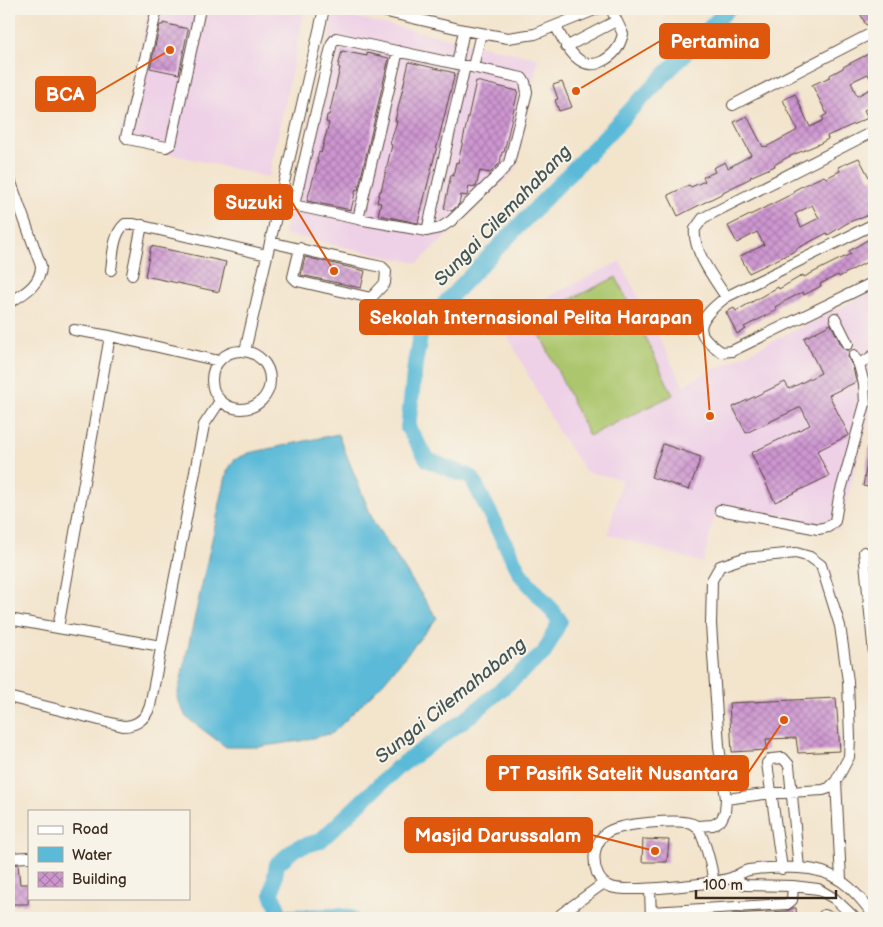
<svg xmlns="http://www.w3.org/2000/svg" width="883" height="927" font-family="'Balsamiq Sans',sans-serif">
<style>
.built{fill:#eed0e7}
.garden{fill:#abc66c;stroke:#737845}
.water{fill:#5abad8;stroke:#4a727b}
.lines{fill:none;stroke-linecap:round;stroke-linejoin:round}
.river{stroke:#5abad8;stroke-width:16}
.building{fill:url(#building-cross-hatch);fill-rule:evenodd}
.minor-casing{stroke:#574638;stroke-width:12}
.minor{stroke:#fff;stroke-width:10}
.labels{text-anchor:middle;dominant-baseline:central;stroke-width:4;stroke-linejoin:round;paint-order:stroke}
.water-label{font-size:19px;font-style:italic;fill:#445556;stroke:#f7f3e8}
.leader{fill:none;stroke:#df570d;stroke-width:2}
.callout-dot{fill:#df570d;stroke:#f7f3e8;stroke-width:2}
.callout{fill:#df570d;stroke:#df570d;stroke-width:2}
.callout-label{font-size:19px;text-anchor:middle;font-weight:bold;fill:#fff}
</style>
<defs>
<pattern id="building-cross-hatch" width="8" height="8" patternUnits="userSpaceOnUse" patternTransform="scale(1.25)"><rect width="8" height="8" fill="#ce96d1"/><path d="M0 0l8 8M0 8l8-8" fill="none" stroke="#a87ba9"/></pattern>
</defs>
<rect width="100%" height="100%" fill="#f7f3e8"/>
<filter id="ink" filterUnits="userSpaceOnUse"><feTurbulence type="fractalNoise" baseFrequency=".02" numOctaves="2"/><feDisplacementMap in="SourceGraphic" scale="10" xChannelSelector="R" yChannelSelector="G"/><feConvolveMatrix kernelMatrix="1 2 1 2 8 2 1 2 1" color-interpolation-filters="sRGB"/></filter>
<filter id="wash" filterUnits="userSpaceOnUse"><feTurbulence type="fractalNoise" baseFrequency=".0096" numOctaves="4" result="noise"/><feDisplacementMap in="SourceGraphic" scale="20" xChannelSelector="R" yChannelSelector="G"/><feGaussianBlur stdDeviation="1.12" result="paint"/><feColorMatrix in="noise" values="0 0 0 0 0 0 0 0 0 0 0 0 0 0 0 0 0 1.4 0 .05"/><feComposite in="paint" operator="in"/></filter>
<g filter="url(#wash)">
<rect width="100%" height="100%" fill="#f3e4cc"/>
<path class="built" d="M148 9H305L269 177 118 142 137 68Z
M334 13 538 58 516 169 418 263 284 234Z
M620 261 683 385 874 291V366L871 368 874 384V398L839 530 714 518 703 563 608 534 622 479 586 472 559 433 500 321Z"/>
<path class="garden" d="M616 277 673 395 589 436 532 318Z"/>
<path class="water" d="M338 434 374 523 437 618 383 683 333 733 300 741 256 747H226L186 717 177 697 227 472 234 460 249 453Z"/>
<g class="lines">
<path class="river" d="M351 918 341 916 281 917 272 894 277 864 296 848 320 841 397 768 471 715 544 653 560 621 546 603 521 575 472 478 428 460 408 428 415 364 421 331 453 294 728 9"/>
</g>
<g id="blocks">
<path class="building" d="M858 9H874V21L866 25Z
M163 23 188 29 179 74 150 68 160 25H163Z
M342 51 367 56V53L389 58 358 190 356 189 351 210 307 201 318 161 317 160 319 152 321 153 329 123 326 122 327 115H329L340 68 338 67Z
M874 51V86L868 74 851 82 857 96 874 87V105L864 110 868 118 827 136 828 139 819 144 788 157 774 165 775 166 750 177 751 178 723 192V193L678 216 668 195 689 185 691 187 705 181 703 177 715 172 713 168 725 162 728 168 751 155 734 122 747 116 763 147 765 146 766 147 796 131 797 129 783 100 795 94 810 127 824 120 822 117 827 114 812 85 830 77V75L843 68V67Z
M409 62 455 73 418 223 378 215 381 203 377 202 380 191H381L392 145 390 144 397 121H395Z
M476 81 518 91 504 152H502L500 163 490 173 480 171 476 187 469 186 467 196 461 195 459 204 452 211 444 209 451 175 453 176 456 162 458 163Z
M562 82 572 107 559 111 555 100 558 99 553 85Z
M859 158 870 179 872 178 874 183V212L860 219V218L849 222 828 235 827 233 796 249 797 250 749 273 740 256 764 245 757 232 737 243 728 226 794 193 793 191 802 186 824 176 826 178 840 171 838 167ZM812 205 819 218 801 227 795 214Z
M874 236V258L839 277 838 275 820 284 821 286 804 295 803 292 785 301 775 307 777 310 744 327 746 329 737 334 726 312 734 308 736 311 778 287 779 289 803 275 804 277 836 261 851 254 849 251Z
M151 246 226 262 219 292 145 276Z
M305 257 365 271 361 288 301 275Z
M831 324 842 347 849 351 848 358 853 367 856 382 829 395 849 435 817 451 829 476 775 502 751 453 810 425 801 407 746 433 733 407 785 382 789 389 821 373 804 338Z
M663 444 701 457 689 490 651 477Z
M870 446H874V488L863 486Z
M836 698 840 751 798 753 796 738 766 739 767 750 732 752 729 703Z
M643 839 669 840 667 862H642Z
M18 864 20 884H29L28 904H9V865Z
M793 908H796L797 918H732V914L787 911Z"/>
</g>
</g>
<g filter="url(#ink)">
<use href="#blocks" fill-opacity="0" stroke="#574638" stroke-width="1"/>
<g class="lines">
<defs>
<path id="minor" d="M157 9 126 137 128 139 166 147 171 144 200 9
M374 9 464 30 508 38 535 34 597 9
M556 27C565 44 579 74 603 61 615 54 619 48 623 34L611 9
M566 47 616 21
M457 64 464 30
M473 67 481 33
M733 105 874 32
M9 177 41 266C41 285 23 294 9 303
M279 202 358 219 427 231 440 228 451 221 497 176 509 163 527 92 525 82 522 78 336 38 332 43 294 205
M358 219 398 51
M874 224 726 297C716 305 695 321 703 335 707 342 715 347 721 352L732 351 874 282
M427 231 465 66
M270 242C307 251 344 259 382 267L386 271 385 283 371 298 297 281 293 277 300 248
M111 270C113 256 113 234 125 224H134L267 255
M132 275 142 225
M726 297C715 280 692 250 695 229L703 218 874 131
M835 318 848 344
M74 330 110 336
M212 380a29 29 0 1 1 58 0a29 29 0 1 1-58 0Z
M245 351 324 9
M854 355 859 365
M720 510 818 529 828 527 835 521 839 497 865 404 864 384 859 365 874 355
M864 552 874 654
M9 619 58 628
M161 646 58 628 110 336 219 361
M12 698 123 726C137 726 146 718 150 706L204 425 220 401
M836 781 841 880
M697 826 713 825 721 820 725 812 726 799 719 746 711 624 712 580 720 566 744 558 796 553 810 557 821 565 840 626 848 681 850 738 849 757 836 781 829 788 823 790 772 793 726 799
M9 858 29 857
M782 869 767 763 771 759 783 758 789 765 799 868
M731 878 746 885 793 886 818 889 835 899 855 918
M713 881C713 870 703 831 695 825 684 817 616 824 606 833 601 837 596 845 595 852 593 865 597 883 611 887 629 893 712 884 731 878 737 876 743 871 749 870 762 868 784 867 798 868 835 869 854 888 874 916
M650 889 651 918
M651 912 787 904 792 900 793 886
M561 914 604 883
M824 915 833 918"/>
</defs>
<use href="#minor" class="minor-casing"/>
<use href="#minor" class="minor"/>
</g>
</g>
<g class="labels">
<g class="water-label">
<text transform="translate(503 216) rotate(-46)">Sungai Cilemahabang</text>
<text transform="translate(451 701) rotate(-39)">Sungai Cilemahabang</text>
</g>
</g>
<path class="leader" d="M576 91L660 41M170 50L95 94M334 271L292 202M710 416L702 317M784 720L748 773M655 851L592 835"/>
<g class="callout-dot">
<circle cx="576" cy="91" r="5"/>
<circle cx="170" cy="50" r="5"/>
<circle cx="334" cy="271" r="5"/>
<circle cx="710" cy="416" r="5"/>
<circle cx="784" cy="720" r="5"/>
<circle cx="655" cy="851" r="5"/>
</g>
<g class="callout">
<rect x="660" y="24" width="109" height="34" rx="5"/>
<rect x="36" y="77" width="59" height="34" rx="5"/>
<rect x="215" y="185" width="77" height="34" rx="5"/>
<rect x="360" y="300" width="342" height="34" rx="5"/>
<rect x="487" y="756" width="261" height="34" rx="5"/>
<rect x="405" y="818" width="187" height="34" rx="5"/>
</g>
<g class="callout-label">
<text x="715" y="48">Pertamina</text>
<text x="65" y="101">BCA</text>
<text x="254" y="209">Suzuki</text>
<text x="531" y="324">Sekolah Internasional Pelita Harapan</text>
<text x="618" y="780">PT Pasifik Satelit Nusantara</text>
<text x="498" y="842">Masjid Darussalam</text>
</g>
<rect width="883" height="927" fill="none" stroke="#f7f3e8" stroke-width="30"/>
<rect x="28" y="810" width="162" height="90" fill="#f7f3e8" stroke="#aca397"/>
<rect x="38" y="826" width="25" height="8" fill="#ffffff" stroke="#aca397"/>
<text x="72" y="834" font-size="15" fill="#3b2a1e">Road</text>
<rect x="38" y="847" width="25" height="15" fill="#5abad8" stroke="#aca397"/>
<text x="72" y="860" font-size="15" fill="#3b2a1e">Water</text>
<rect x="38" y="872" width="25" height="15" fill="url(#building-cross-hatch)" stroke="#aca397"/>
<text x="72" y="884" font-size="15" fill="#3b2a1e">Building</text>
<path d="M696 890v8h140v-8" fill="none" stroke="#3b2a1e" stroke-width="2.5"/>
<text x="703" y="890" font-size="15" fill="#3b2a1e" stroke="#f7f3e8" stroke-width="4" paint-order="stroke">100 m</text>
</svg>
